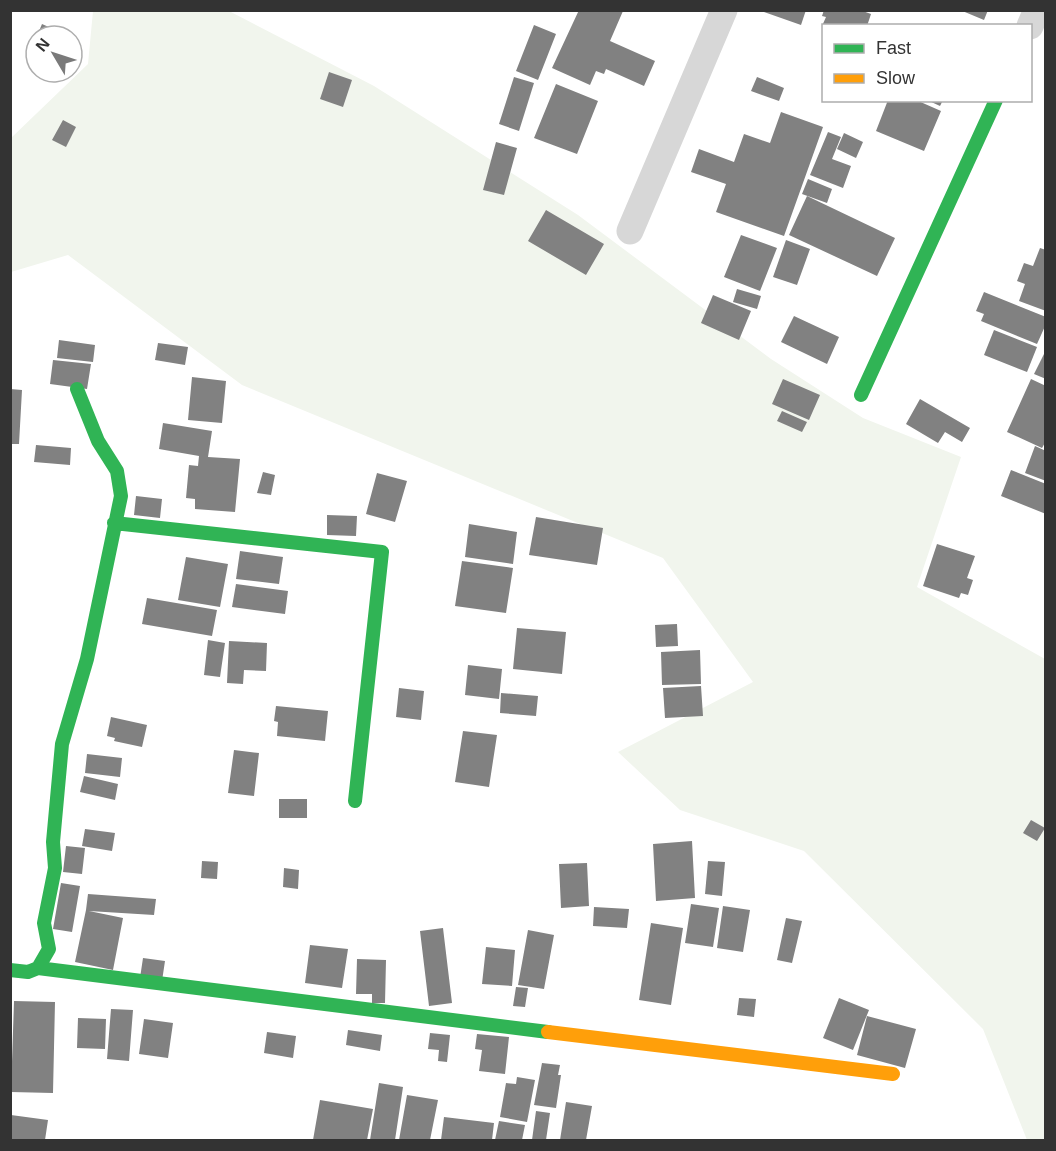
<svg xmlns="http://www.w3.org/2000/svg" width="1056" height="1151" font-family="Arial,sans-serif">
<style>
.green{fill:#f1f5ed}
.building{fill:#818181}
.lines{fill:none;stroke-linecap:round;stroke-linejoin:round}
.street{stroke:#d7d7d7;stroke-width:27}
.fast{stroke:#30b455;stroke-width:14}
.slow{stroke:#ff9f0a;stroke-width:14}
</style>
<rect width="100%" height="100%" fill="#fff"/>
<path class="green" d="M93 11H229L374 86 578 215 771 359 863 418 961 457 917 587 1045 659V1140H1027L983 1029 804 851 680 810 618 752 753 682 663 558 242 385 68 255 11 272V138L88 64Z"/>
<path class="building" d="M579 10 623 11 610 41 655 61 644 86 606 69 604 74 596 71 590 85 552 68Z
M764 10H806L801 25 764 12Z
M824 10H860L871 14 867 26H822L826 17 822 16Z
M960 10H988L984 20Z
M42 24 69 36H37Z
M534 25 556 34 538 80 516 71Z
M36 37V60L27 56Z
M329 72 352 80 343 107 320 99Z
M514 77 534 83 519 131 499 124Z
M757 77 784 88 779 101 751 91Z
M556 84 598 101 577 154 534 138Z
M888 100H916L941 111 924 151 876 131Z
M927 100H943L940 106Z
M781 112 823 127 784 236 716 212 726 184 691 172 699 149 734 162 744 134 770 143Z
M63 120 76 127 66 147 52 140Z
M828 132 841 137 832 159 851 166 843 188 810 175Z
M844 133 863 142 856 158 837 149Z
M496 142 517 148 504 195 483 190Z
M808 179 832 189 827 203 802 194Z
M807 196 895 238 877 276 789 235Z
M546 210 604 244 586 275 528 241Z
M741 235 777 248 760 291 724 277Z
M786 240 810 249 797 285 773 277Z
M1040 248 1046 250V311L1019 301 1025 284 1017 281 1024 263 1033 266Z
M737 289 761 296 757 309 733 302Z
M984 292 1046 317V324L1037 344 981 321 984 314 976 311Z
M713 295 751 311 739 340 701 323Z
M794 316 839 337 827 364 781 342Z
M994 330 1037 347 1027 372 984 355Z
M59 340 95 345 93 362 57 358Z
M158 343 188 347 185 365 155 360Z
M1046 350V379L1034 374Z
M53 360 91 364 87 389 50 384Z
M192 377 226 381 222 423 188 420Z
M783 379 820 395 809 420 772 404Z
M1031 379 1046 386V441L1042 448 1007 432Z
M10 389 22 390 19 444H10Z
M920 399 970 428 962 442 945 432 938 443 906 424Z
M782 411 807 422 802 432 777 421Z
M163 423 212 431 208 457 240 459 235 512 195 509V499L186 498 189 465 198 466 199 456 159 449Z
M36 445 71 448 70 465 34 462Z
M1035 446 1046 451V481L1025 473Z
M1011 470 1046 484V514L1001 496Z
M263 472 275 475 271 495 257 493Z
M377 473 407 481 395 522 366 514Z
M136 496 162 499 160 518 134 515Z
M327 515 357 516 356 536 327 535Z
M536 517 603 528 597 565 529 555Z
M469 524 517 532 513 564 465 557Z
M937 544 975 556 967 578 973 580 968 595 961 593 959 598 923 586Z
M240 551 283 557 279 584 236 579Z
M186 557 228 564 220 607 178 600Z
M462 561 513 568 506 613 455 606Z
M236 584 288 591 285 614 232 607Z
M147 598 217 610 212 636 142 624Z
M677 624 678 646 656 647 655 625Z
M517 628 566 632 562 674 513 669Z
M208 640 225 643 220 677 204 675Z
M229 641 267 643 266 671 244 670 243 684 227 683Z
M700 650 701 684 662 685 661 652Z
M468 665 502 669 499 699 465 695Z
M701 686 703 716 665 718 663 688Z
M399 688 424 691 421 720 396 717Z
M501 693 538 696 536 716 500 713Z
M276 706 328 711 325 741 277 736 278 722 274 721Z
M111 717 147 725 142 747 114 741 115 738 107 736Z
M463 731 497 735 489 787 455 782Z
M234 750 259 753 254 796 228 793Z
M87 754 122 758 120 777 85 773Z
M84 776 118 784 115 800 80 792Z
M279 799H307V818H279Z
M1031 820 1045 828 1037 841 1023 833Z
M85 829 115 833 112 851 82 846Z
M692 841 695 898 656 901 653 844Z
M66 846 85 848 82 874 63 872Z
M202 861 218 862 217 879 201 878Z
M708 861 725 862 722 896 705 894Z
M587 863 589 906 561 908 559 864Z
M284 868 299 870 298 889 283 887Z
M61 883 80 886 72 932 53 929Z
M88 894 156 899 154 915 89 911 123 918 113 970 75 962 86 910Z
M691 904 719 908 713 947 685 943Z
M723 906 750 910 743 952 717 948Z
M594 907 629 909 627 928 593 926Z
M786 918 802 921 792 963 777 960Z
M651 923 683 928 671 1005 639 1000Z
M443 928 452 1003 429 1006 420 931Z
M528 930 554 935 544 989 518 985Z
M310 945 348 949 342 988 305 983Z
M486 947 515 950 512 986 482 984Z
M143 958 165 961 162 981 140 978Z
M357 959 386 960 385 1003H372V994H356Z
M516 987 528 988 525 1007 513 1006Z
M739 998 756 999 754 1017 737 1015Z
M839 998 869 1010 853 1050 823 1038Z
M14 1001 55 1002 53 1093 11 1092Z
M111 1009 133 1010 129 1061 107 1059Z
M867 1016 916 1029 905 1068 857 1055Z
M78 1018 106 1019 105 1049 77 1048Z
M144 1019 173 1023 168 1058 139 1054Z
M348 1030 382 1035 380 1051 346 1045Z
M267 1032 296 1036 293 1058 264 1053Z
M430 1033 450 1035 447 1062 438 1061 439 1050 428 1049Z
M477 1034 509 1037 505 1074 479 1071 482 1050 475 1049Z
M542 1063 560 1065 558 1075H561L556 1108 534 1105Z
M517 1077 535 1080 527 1122 500 1117 506 1083 516 1084Z
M379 1083 403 1087 395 1140H370Z
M407 1095 438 1100 430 1140H399Z
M320 1100 373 1109 367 1140H313Z
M566 1102 592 1106 586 1140H560Z
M536 1111 550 1113 546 1140H532Z
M11 1115 48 1120 45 1140H10Z
M444 1117 494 1123 492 1140H441Z
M499 1121 525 1125 522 1140H495Z"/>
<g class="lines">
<path class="street" d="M1030 26 1037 10
M630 231 724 10"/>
<path class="fast" d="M861 395 996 100
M114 523 382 552 355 801
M38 968 49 949 44 923 55 868 53 842 62 744 87 659 121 496 117 471 98 441 77 389
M10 970 28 972 38 968 548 1032"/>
<path class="slow" d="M548 1032 893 1074"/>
</g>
<rect width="1056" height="1151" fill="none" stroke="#333333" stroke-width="24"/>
<rect x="822" y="24" width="210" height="78" fill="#ffffff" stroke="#adadad" stroke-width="1.5"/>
<rect x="834" y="44" width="30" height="9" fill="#30b455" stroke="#adadad" stroke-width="1.5"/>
<text x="876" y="54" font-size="18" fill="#333333">Fast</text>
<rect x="834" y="74" width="30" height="9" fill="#ff9f0a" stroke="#adadad" stroke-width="1.5"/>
<text x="876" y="84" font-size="18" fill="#333333">Slow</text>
<g transform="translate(54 54) rotate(309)"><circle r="28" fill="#ffffff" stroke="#adadad" stroke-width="1.5"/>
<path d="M0-4.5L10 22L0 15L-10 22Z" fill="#7a7a7a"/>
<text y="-9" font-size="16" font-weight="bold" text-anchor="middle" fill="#333333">N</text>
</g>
</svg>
